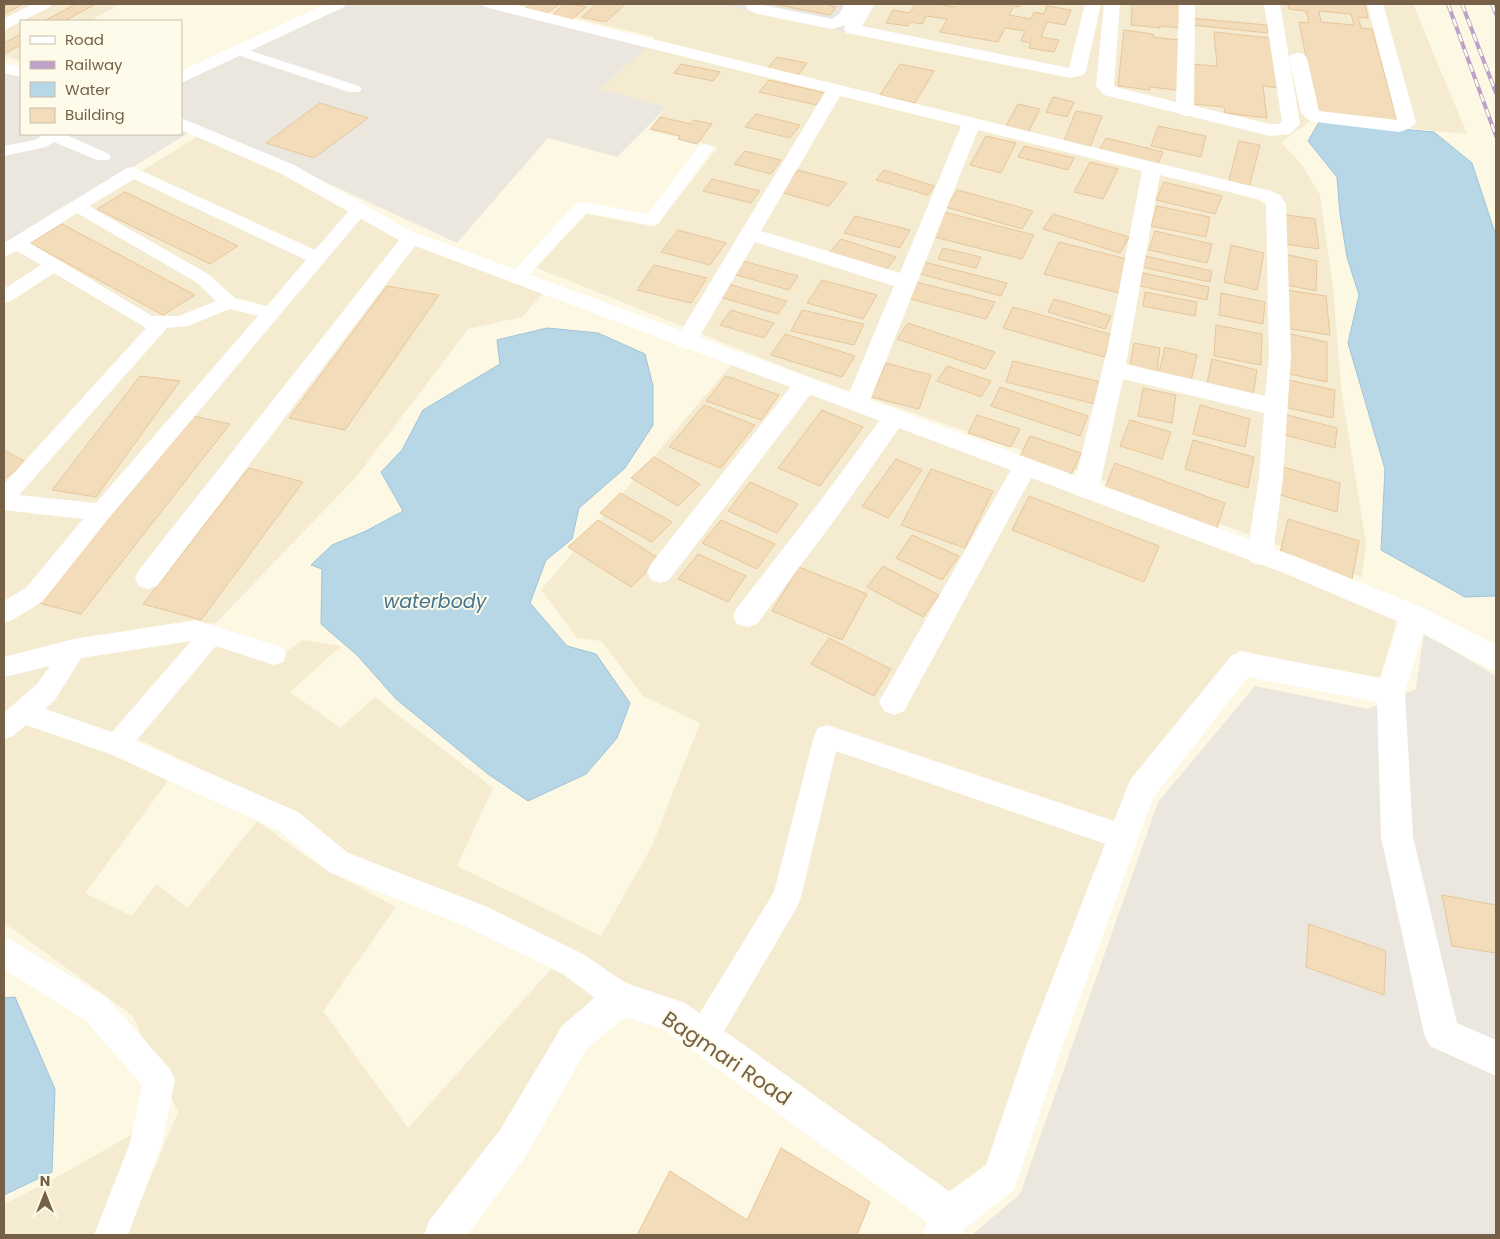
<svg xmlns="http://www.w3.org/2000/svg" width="1500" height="1239" font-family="Poppins,sans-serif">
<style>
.residential{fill:#f5ebd1}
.industrial{fill:#ece7de}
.water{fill:#b7d7e7;stroke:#9dc4d9}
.building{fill:#f3dcba;stroke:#e7c699;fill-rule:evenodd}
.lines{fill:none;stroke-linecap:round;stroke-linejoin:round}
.service{fill:#fff;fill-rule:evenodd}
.minor{fill:#fff;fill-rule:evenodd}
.tertiary{fill:#fff;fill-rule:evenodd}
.rail-casing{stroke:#bda1c7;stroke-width:4}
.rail{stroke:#fffbea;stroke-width:2.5;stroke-dasharray:8;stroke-linecap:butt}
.labels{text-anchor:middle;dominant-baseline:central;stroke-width:4;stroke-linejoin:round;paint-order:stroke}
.water-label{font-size:19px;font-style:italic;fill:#437692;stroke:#fffbea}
.near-street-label{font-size:21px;fill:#766148;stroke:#fffbea}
</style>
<rect width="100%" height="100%" fill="#fdf8e3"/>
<path class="residential" d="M4 4H120L90 21H21V61L4 56Z
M514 4H722L851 34 870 4H1413L1467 134 1314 119 1281 142 1302 165 1320 195 1333 287 1341 388 1366 543 1362 577 1052 461 809 377 535 267 587 214 655 227 718 147 648 130 667 107 599 89 655 37Z
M198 136 544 292 522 317 468 329 356 477 216 623 119 633 4 663V256Z
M731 365 1111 503 1398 616 1379 681 1239 650 1126 793 990 1162 943 1195 716 1034 615 976 335 847 298 815 133 737 212 643 274 661 302 640 341 646 290 692 340 728 375 697 493 788 457 866 601 936 652 846 700 723 643 696 601 641 577 638 541 590Z
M198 638 99 747 168 781 85 893 132 916 156 884 188 908 257 821 320 866 396 907 323 1011 408 1128 553 967 602 993 521 1112 428 1235H126L178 1112 132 1015 4 923V673L78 653Z
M138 1131 97 1235H4V1204L48 1182Z"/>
<path class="industrial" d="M345 4H476L647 47 600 89 667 107 617 157 548 138 457 243 323 181 181 120V81Z
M722 4H870L851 34Z
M4 73 21 77V134H181V129L190 132 4 246Z
M1424 633 1496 676V1235H972L1020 1194 1158 802 1255 686 1368 709 1416 689Z"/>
<path class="water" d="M1319 122 1434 132 1472 163 1496 236V596L1465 597 1381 550 1385 469 1348 343 1359 295 1347 257 1340 214 1337 177 1308 141Z
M547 328 598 333 645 354 653 386V425L625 468 579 508 572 539 546 560 530 603 567 646 596 654 630 703 617 738 586 774 528 801 488 774 396 699 357 655 321 624 322 569 311 565 332 545 366 531 403 511 381 472 402 450 423 410 500 364 497 340Z
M15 997 55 1089 52 1172 4 1195V998Z"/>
<path class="building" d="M8 4H23L4 14V6Z
M76 4H96L64 21H44Z
M531 4H559L546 14 525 9Z
M564 4H572L586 7 570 21 550 17Z
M596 4H625L606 22 582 17Z
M773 4H829L828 5 836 7 830 15Z
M915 4H937L955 7 956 4H1021L1019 7 1014 6 1009 15 1031 19 1034 12 1044 14 1047 6 1071 10 1065 25 1047 22 1041 37 1059 40 1054 52 1029 48 1031 43 1021 41 1025 31 1005 28 998 42 940 32 947 19 926 16 922 24 910 22 908 26 886 23 893 10 910 13Z
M1132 4H1181V28L1159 26 1160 28 1131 25Z
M1288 4H1365L1368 18 1358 17 1361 28 1372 29 1398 124 1318 116 1299 22 1309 23 1306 11 1289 9ZM1319 11 1351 14 1354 25 1321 22Z
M1190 18 1267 25 1268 33 1191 25Z
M1124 30 1153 34V37L1180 40 1177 90 1150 87V90L1118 86Z
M1214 32 1271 38 1279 88 1263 86 1267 118 1225 113 1224 107 1193 104 1190 64 1217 66Z
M21 34V45L4 54V43Z
M777 57 807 63 797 77 766 70Z
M681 64 720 72 713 81 674 73Z
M900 64 934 71 915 103 880 95Z
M769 80 826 93 816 105 759 92Z
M1053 97 1074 102 1067 117 1046 112Z
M320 103 368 118 314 158 266 143Z
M1018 104 1040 109 1028 133 1005 128Z
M1076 111 1102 116 1090 147 1064 141Z
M756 114 800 125 790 138 745 127Z
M660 117 691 124 694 120 712 124 697 144 678 139 680 136 651 129Z
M1158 126 1206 136 1201 157 1151 146Z
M986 136 1016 143 1001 173 970 165Z
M1106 138 1163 152 1156 168 1098 153Z
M1239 141 1260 145 1249 188 1228 184Z
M1024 146 1074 158 1068 170 1018 157Z
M745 151 781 160 771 174 734 164Z
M1090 162 1118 169 1103 199 1074 192Z
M798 170 847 183 829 206 780 192Z
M884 170 934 186 928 195 876 180Z
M712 179 760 191 751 203 703 191Z
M1164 182 1222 196 1215 214 1156 200Z
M958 190 1033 211 1022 229 946 207Z
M125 192 238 246 210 264 97 209Z
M1157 206 1210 217 1206 237 1151 226Z
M944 212 1034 235 1022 259 930 236Z
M1053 214 1129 237 1120 253 1043 229Z
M1281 214 1315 219 1319 249 1283 244Z
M855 216 910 230 900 248 844 233Z
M62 224 195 295 163 315 30 243Z
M678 230 726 243 710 265 661 252Z
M1155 231 1212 244 1207 263 1149 250Z
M841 239 896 257 885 272 829 253Z
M1059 242 1131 260 1119 293 1044 274Z
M1231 245 1264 253 1257 290 1224 282Z
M943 248 981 257 976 268 938 259Z
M1284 254 1317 261 1316 291 1282 284Z
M1145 256 1212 271 1210 282 1142 267Z
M743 261 798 276 789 290 733 274Z
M924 262 1007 283 1001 296 917 273Z
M654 265 707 278 691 303 637 290Z
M1143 273 1209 287 1207 300 1140 286Z
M822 280 877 295 863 319 807 303Z
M916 282 995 302 986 319 907 298Z
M725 283 787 301 778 314 716 296Z
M387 286 439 295 345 430 289 418Z
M1281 289 1326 296 1330 335 1284 328Z
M1145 292 1197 302 1195 316 1143 306Z
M1221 293 1265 302 1263 324 1219 315Z
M1054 299 1111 316 1105 329 1048 312Z
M1013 307 1113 335 1104 357 1003 328Z
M731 310 774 323 764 338 720 325Z
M802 310 864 324 854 345 791 331Z
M908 323 995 352 985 369 897 339Z
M1216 325 1262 334 1261 365 1214 356Z
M1286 333 1327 342V382L1284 373Z
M785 334 855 356 842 377 771 355Z
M1134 343 1160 348 1157 371 1130 366Z
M1165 347 1197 355 1191 381 1159 373Z
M1212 359 1257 370 1253 396 1207 384Z
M1013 361 1101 382 1095 404 1006 382Z
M886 363 931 375 919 409 871 397Z
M947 366 991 381 981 397 937 381Z
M140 376 180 381 96 497 52 490Z
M726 376 779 395 761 420 706 401Z
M1283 379 1335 390 1333 418 1280 406Z
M1000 387 1088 416 1080 436 991 406Z
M1143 388 1176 395 1172 423 1138 416Z
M704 405 755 425 721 468 669 447Z
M1200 405 1250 419 1245 447 1193 434Z
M822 410 863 427 820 486 778 468Z
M1280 413 1337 428 1335 448 1277 433Z
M977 415 1020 429 1011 447 968 433Z
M193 416 230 424 81 614 39 603Z
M1130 420 1171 432 1162 459 1120 446Z
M1030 436 1081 453 1069 480 1017 462Z
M1193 440 1254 457 1248 488 1185 469Z
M4 450 26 462 4 479Z
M654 457 700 484 678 506 631 478Z
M896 459 922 470 888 518 862 506Z
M1115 463 1225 503 1216 531 1104 490Z
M1276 465 1340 483 1337 512 1277 494Z
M249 468 303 482 201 620 143 604Z
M931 469 993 491 965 548 901 525Z
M750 482 798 504 777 533 728 511Z
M620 493 672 522 652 542 600 513Z
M1029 496 1159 546 1144 582 1012 530Z
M1288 519 1359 541 1352 580 1279 557Z
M598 520 660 559 631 587 568 547Z
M721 520 775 544 757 569 702 543Z
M912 535 959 556 942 580 896 558Z
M698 554 746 576 728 602 678 579Z
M883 566 939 595 923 617 867 587Z
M799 567 867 594 842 640 772 611Z
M829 638 891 669 874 696 811 664Z
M1442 895 1496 905V953L1452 946Z
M1309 924 1386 951 1384 995 1306 967Z
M781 1148 870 1202 857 1235H637L670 1171 747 1220Z"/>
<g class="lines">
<path class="service" d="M239 47 359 86 362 89 359 92H349L234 54 232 51 234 48Z
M45 134H64L109 154 111 157 109 160H97L54 142 46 147 4 156V146L35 140Z
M705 144 711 146 713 149 658 224 652 225 586 213 523 282 517 284 511 282 508 278 511 274 576 203 582 202 648 214 699 146Z
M133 167 315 250 353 206 359 205 365 206 368 210 109 518 42 602 12 620 4 623V601L26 588 83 519 4 510V484L146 328 54 273 11 301 4 303V289L41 265 17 251 4 257V243L127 168ZM134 179 306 260 267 306 235 298 208 274 89 206ZM77 213 196 282 216 301 179 316H152L30 243ZM230 309 258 316 96 503 19 495 167 328 188 326Z
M196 620 283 648 286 655 283 662 274 665 216 646 136 741 298 812 348 853 485 906 583 954 631 987 635 998 631 1009 620 1013 609 1009 563 974 467 927 329 872 278 830 110 754 26 725 13 736 4 739V713L37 684 50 666 4 677V657L74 639ZM191 641 112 732 45 709 55 700 81 658Z
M827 725 1123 824 1133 828 1137 837 1133 846 1123 850 836 751 801 897 797 907 714 1048 703 1052 692 1048 688 1037 692 1026 774 892 814 736 818 728Z
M4 937 14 942 107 998 170 1069 175 1080 162 1143 128 1235H94L130 1143 142 1085 85 1020 4 969Z"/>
<path class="minor" d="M32 4H52L50 7 4 30V19Z
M326 4H346L344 7 181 83V71Z
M483 4H510L1271 191 1280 195 1286 204 1291 356 1283 477 1273 555 1269 562 1260 565 1251 562 1247 555 1259 477 1264 413 1123 379 1099 489 1095 496 1086 498 1077 496 1073 489 1109 342 1142 171 978 130 869 403 865 409 857 411 849 409 845 403 894 286 755 242 694 346 686 349 678 346 675 341 825 92 485 7ZM840 96 961 126 900 273 761 231ZM1160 175 1257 199 1266 204 1269 356 1265 396 1126 364Z
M748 4H764L763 5 832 19 839 14 845 4H875L862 26 1069 68 1085 4H1101L1086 71 1083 75 1070 78 852 34 846 33 844 29 846 25 832 29 758 14 748 10 746 7Z
M1104 4H1120L1114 85 1116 87 1176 102 1179 4H1195L1194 106 1270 124H1279L1282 122 1264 4H1280L1300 124 1290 134 1270 136 1189 116H1185L1177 113 1104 95 1096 86Z
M1367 4H1383L1416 122C1412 128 1406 130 1399 132L1316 122 1310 121 1301 113 1289 58 1292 54 1298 53 1304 54 1307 58 1319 111 1397 120Z
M411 232 418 234 421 238 418 242 157 586 148 589 139 586 135 578 139 570 404 234Z
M805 377 813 379 817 385 813 391 669 580 660 583 651 580 647 572 651 564 797 379Z
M894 409 902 412 906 418 839 514 757 624 747 627 737 624 733 616 737 608 821 500 886 412Z
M1025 458 1034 461 1037 467 904 711 894 715 884 711 879 702 884 693 1016 461Z
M1414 605 1424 608 1428 616 1405 692 1413 837 1457 1023 1496 1040V1076L1430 1046 1424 1034 1381 837 1377 702 1248 677 1153 798 1062 1047 1014 1190 964 1229 961 1235H922L927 1222 663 1029 625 1017 586 1050 526 1156 467 1235H424L429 1221 500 1130 562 1026 608 986 620 981 685 1003 950 1192 986 1165 1026 1047 1130 780 1232 655 1242 652 1381 678 1400 616 1404 608Z"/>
<path class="tertiary" d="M4 63 21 67V77L4 73Z
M181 118 294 165 411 231 1302 559 1424 608 1496 645V671L1486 667 1404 624 1284 573 397 239 280 173 181 130Z"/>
<defs>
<path id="rail" d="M1448 4 1496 136
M1462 4 1496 93
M1492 4 1496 14"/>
</defs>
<use href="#rail" class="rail-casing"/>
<use href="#rail" class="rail"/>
</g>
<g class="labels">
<g class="water-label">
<text x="435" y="601">waterbody</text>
</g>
<g class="near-street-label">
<text transform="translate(727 1058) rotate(34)">Bagmari Road</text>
</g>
</g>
<rect width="1500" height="1239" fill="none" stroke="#766148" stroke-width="10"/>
<rect x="20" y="20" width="162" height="115" fill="#fffbea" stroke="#c8bda9"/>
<rect x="30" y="36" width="25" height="8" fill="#ffffff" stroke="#c8bda9"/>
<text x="65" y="45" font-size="15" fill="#766148">Road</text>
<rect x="30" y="61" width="25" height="8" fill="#bda1c7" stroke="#c8bda9"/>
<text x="65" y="70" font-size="15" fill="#766148">Railway</text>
<rect x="30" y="82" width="25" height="15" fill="#b7d7e7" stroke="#c8bda9"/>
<text x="65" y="95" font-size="15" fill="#766148">Water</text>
<rect x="30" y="108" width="25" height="15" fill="#f3dcba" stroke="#c8bda9"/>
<text x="65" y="120" font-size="15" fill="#766148">Building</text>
<g transform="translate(45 1194)" stroke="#fffbea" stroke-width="4" paint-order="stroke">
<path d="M0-4L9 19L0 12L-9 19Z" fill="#766148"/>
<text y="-8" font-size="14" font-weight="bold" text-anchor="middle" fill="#766148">N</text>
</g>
</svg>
